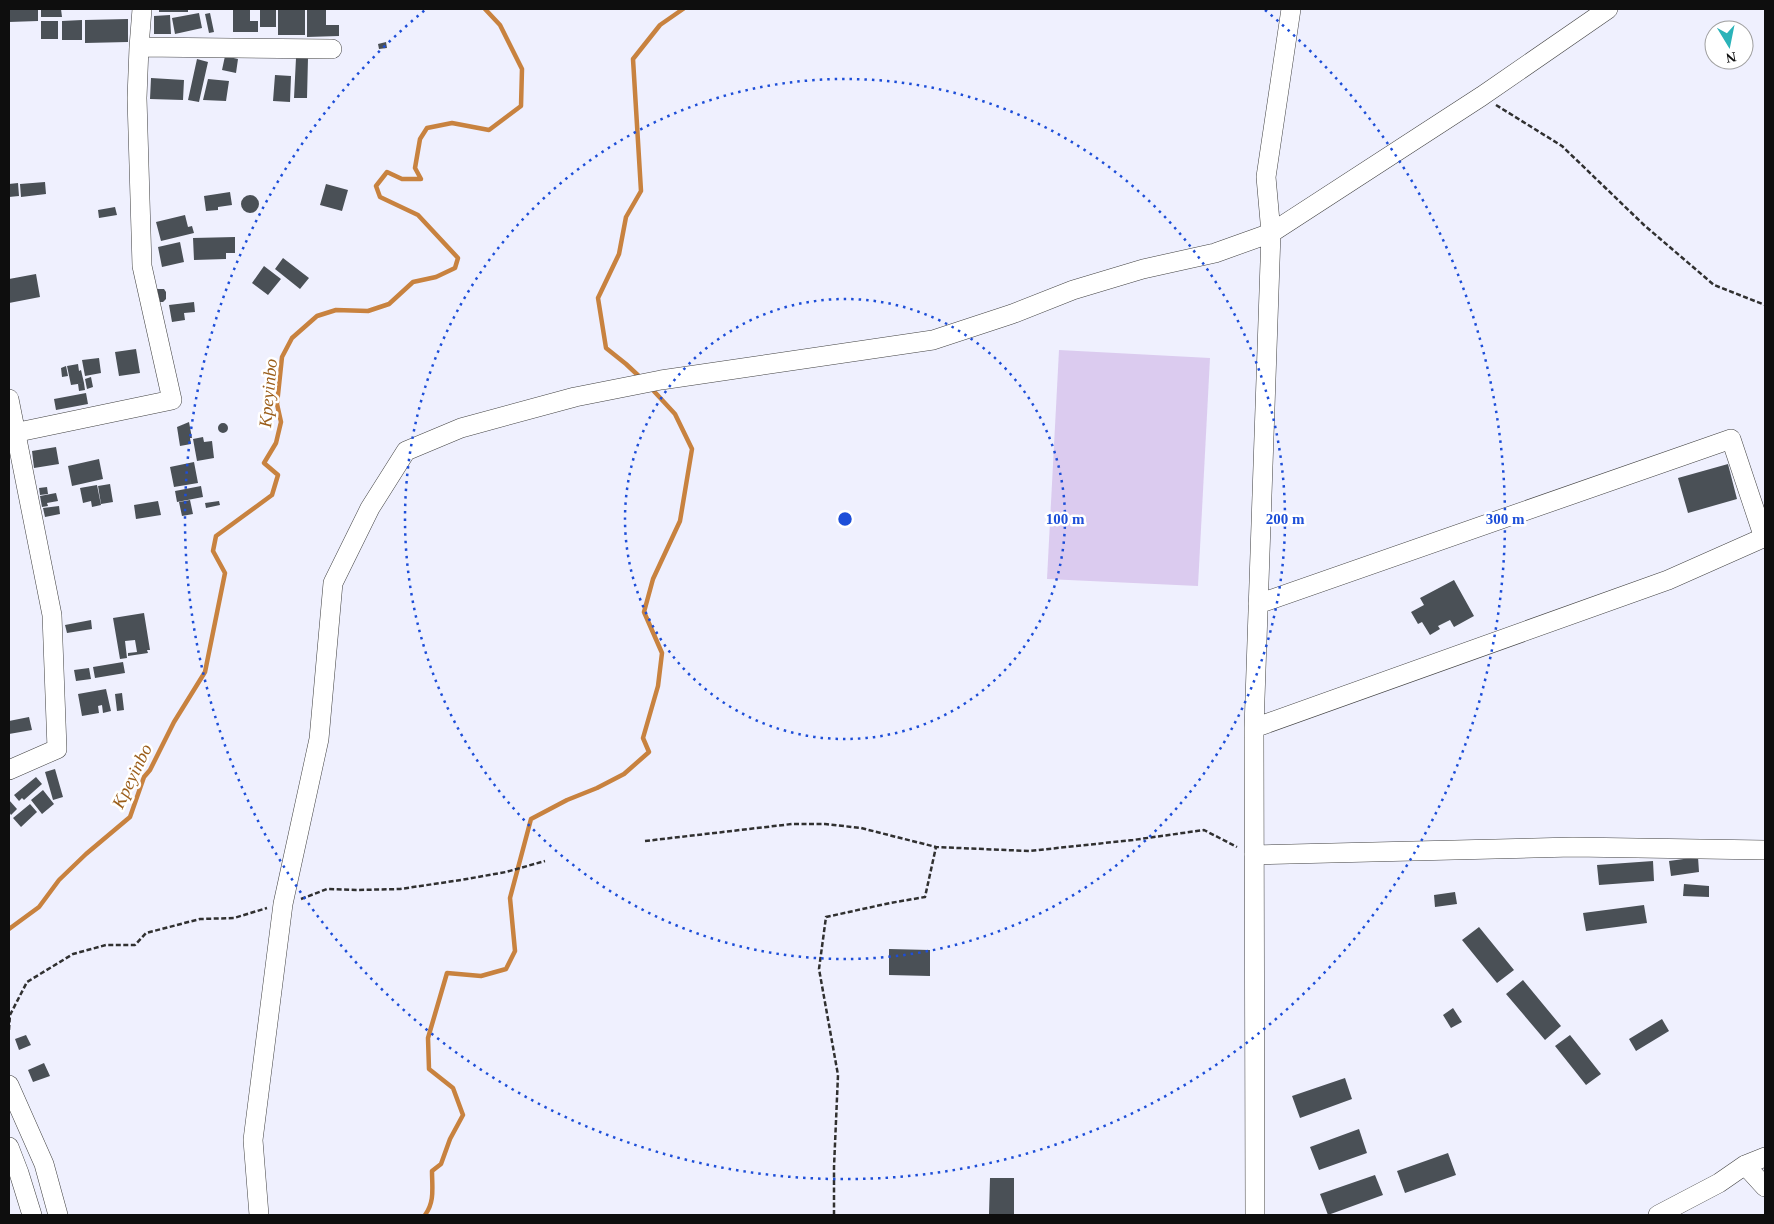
<svg xmlns="http://www.w3.org/2000/svg" width="1774" height="1224" font-family="Georgia,serif">
<style>
.pitch{fill:#dbcbef}
.lines{fill:none;stroke-linecap:round;stroke-linejoin:round}
.stream{stroke:#c8823f;stroke-width:4.5}
.building{fill:#4a5056}
.minor-casing{stroke:#414141;stroke-width:20}
.path{stroke:#303030;stroke-width:2.5;stroke-dasharray:5 2.5;stroke-linecap:butt}
.minor{stroke:#fff;stroke-width:19}
.ring{fill:none;stroke:#1d4ed8;stroke-width:2.5;stroke-dasharray:2.5 5}
.labels{text-anchor:middle;dominant-baseline:central;stroke-width:5;stroke-linejoin:round;paint-order:stroke}
.water-label{font-size:18px;font-style:italic;fill:#9b5e1b;stroke:#fff}
.centre{fill:#1d4ed8;stroke:#fff;stroke-width:2.5}
.ring-label{font-size:15px;text-anchor:middle;font-weight:bold;fill:#1d4ed8;stroke:#fff;stroke-width:5;stroke-linejoin:round;paint-order:stroke}
</style>
<rect width="100%" height="100%" fill="#eff0fe"/>
<path class="pitch" d="M1059 350 1210 358 1198 586 1047 579Z"/>
<g class="lines">
<path class="stream" d="M642 379 626 364 606 348 598 298 619 254 626 217 641 191 633 59 660 25 683 9
M9 929 39 907 59 880 86 854 130 817 144 777 150 770 174 722 205 672 225 573 213 551 216 536 272 495 278 475 264 463 276 443 281 422 277 404 282 357 292 338 317 316 336 310 368 311 389 304 413 282 436 277 455 268 458 258 418 215 380 197 376 186 387 172 402 179H421L415 168 420 139 427 128 452 123 489 130 521 106 522 69 500 25 485 9
M425 1215C435 1202 432 1187 432 1171L441 1164 450 1139 463 1115 453 1088 429 1069 428 1038 447 973 481 976 506 969 515 951 510 898 531 819 567 800 597 788 624 774 649 752 643 738 658 686 662 653 644 612 653 579 680 521 692 449 675 414 651 388"/>
</g>
<path class="building" d="M9 9H38V21L9 22Z
M41 9H61L62 17H41Z
M159 9H188V12H159Z
M233 9H250V21H258V32H233Z
M260 9H276V27H260Z
M278 9H305V35H278Z
M307 9H326V25H339V36L307 37Z
M199 13 202 28 175 34 172 18Z
M210 13 214 32 209 33 205 14Z
M170 15 171 34H154V16Z
M128 19V42L85 43V20Z
M82 20V40H62V21Z
M41 21H58V39H41Z
M386 42 387 48 379 49 378 44Z
M225 56 238 59 236 73 222 70Z
M296 58H308L307 98H294Z
M197 59 208 62 199 102 188 100Z
M275 75 291 76 290 102 273 101Z
M151 78 184 80 183 100 150 99Z
M208 79 229 81 226 101 203 100Z
M45 182 46 194 21 197 20 184Z
M18 183 19 196 9 197V184Z
M326 184 348 190 342 211 320 205Z
M230 192 232 205 218 207V210L206 211 204 196Z
M241 204a9 9 0 1 1 18 0a9 9 0 1 1-18 0Z
M115 207 117 215 99 218 98 210Z
M185 215 188 227 192 226 194 233 161 241 156 222Z
M235 237V253H226V259L194 260 193 238Z
M180 242 184 262 162 267 158 247Z
M283 258 309 278 300 289 275 269Z
M264 266 281 279 268 295 252 283Z
M36 274 40 297 9 303V279Z
M157 289H164L166 292V299L163 302H160Z
M194 302 195 312 184 313 185 320 172 322 169 305Z
M136 349 140 373 119 376 115 352Z
M99 358 101 373 85 376 82 360Z
M78 364 79 371 81 370 84 383 71 385 67 366Z
M66 366 68 376 62 377 61 368Z
M91 377 93 387 87 389 85 379Z
M84 383 85 390 79 391 78 384Z
M86 393 88 404 56 410 54 399Z
M189 422 192 438H190L191 444 180 446 177 427Z
M218 428a5 5 0 1 1 10 0a5 5 0 1 1-10 0Z
M203 437 204 442 212 441 214 458 197 461 193 439Z
M56 447 59 464 34 468 32 451Z
M99 459 103 479 72 486 68 466Z
M194 462 198 483 174 487 170 467Z
M1728 464 1737 499 1688 513 1678 478Z
M110 484 113 502 101 504 98 486Z
M97 485 101 505 92 507 91 501 83 503 80 488Z
M201 486 203 497 177 502 175 491Z
M47 487 48 494 40 495 39 488Z
M56 493 58 501 47 503 48 506 42 507 40 496Z
M190 500 193 514 182 516 179 502Z
M158 501 161 515 136 519 134 505Z
M219 501 220 505 206 508 205 503Z
M59 506 60 514 45 517 43 508Z
M1454 580 1474 616 1454 627 1450 620 1438 626 1440 629 1430 635 1422 622 1418 624 1411 612 1424 605 1420 598Z
M144 613 150 650H147L148 653 128 656V653L137 652 135 640 125 641 127 658 120 659 113 618Z
M91 620 92 629 67 633 65 625Z
M123 662 125 673 95 678 93 667Z
M89 668 91 679 76 681 74 670Z
M106 689 111 711 103 713 102 705 98 706 99 713 82 716 78 694Z
M122 693 124 710 117 711 115 694Z
M29 717 32 730 9 734V721Z
M55 769 63 797 53 800 45 772Z
M36 777 42 784 24 800 22 798 19 801 14 795Z
M43 790 54 804 42 814 31 800Z
M9 800 17 809 11 815 9 812Z
M30 804 37 812 21 827 13 818Z
M1698 857 1699 872 1671 876 1669 861Z
M1653 861 1654 881 1599 885 1597 865Z
M1684 884 1709 886V897L1683 896Z
M1455 892 1457 904 1435 907 1434 895Z
M1644 905 1647 923 1586 931 1583 913Z
M1479 927 1514 970 1497 983 1462 940Z
M889 949 930 950V976L889 975Z
M1523 980 1561 1026 1545 1040 1506 994Z
M1453 1008 1462 1022 1451 1028 1443 1015Z
M1662 1019 1669 1031 1636 1051 1629 1039Z
M26 1035 31 1045 19 1050 15 1039Z
M1570 1035 1601 1074 1586 1085 1555 1046Z
M44 1063 50 1076 33 1082 28 1070Z
M1345 1078 1352 1099 1300 1118 1292 1096Z
M1359 1129 1367 1153 1319 1170 1310 1147Z
M1448 1153 1456 1175 1405 1193 1397 1171Z
M1375 1175 1383 1195 1328 1215 1320 1194Z
M990 1178H1014V1214H989Z"/>
<g class="lines">
<defs>
<path id="minor" d="M139 47 332 49
M9 399 52 615 57 749 9 770
M9 434 172 400 142 266 137 98 139 47 142 9
M1258 604 1731 439 1764 538
M1254 728 1668 580 1765 537
M1254 855 1573 847 1765 850
M9 1085 44 1164 58 1215
M9 1147 19 1173 32 1215
M1745 1165 1765 1187
M259 1215 253 1140 283 904 319 739 333 583 370 508 406 451 461 428 575 397 661 380 933 340 1012 314 1073 290 1143 269 1215 253 1271 233 1482 96 1608 9
M1255 1215 1254 728 1271 233 1266 177 1291 9
M1658 1215 1719 1183 1745 1165 1765 1157"/>
</defs>
<use href="#minor" class="minor-casing"/>
<path class="path" d="M1496 105 1562 146 1644 225 1714 285 1765 305
M645 841 792 824H825L861 828 936 847 1029 851 1133 840 1204 830 1237 847
M301 899 327 889 356 890 400 889 461 880 506 872 545 861
M9 1030 10 1015 27 982 73 954 106 945H135L146 933 200 919 234 918 267 908
M834 1215V1167L838 1075 819 969 826 917 890 903 925 897 936 847"/>
<use href="#minor" class="minor"/>
</g>
<g class="ring">
<circle cx="845" cy="519" r="220"/>
<circle cx="845" cy="519" r="440"/>
<path d="M1265 10A660 660 0 1 1 425 10"/>
</g>
<g class="labels">
<g class="water-label">
<text transform="translate(268 393) rotate(-85)">Kpeyinbo</text>
<text transform="translate(132 776) rotate(-64)">Kpeyinbo</text>
</g>
</g>
<circle cx="845" cy="519" r="8" class="centre"/>
<g class="ring-label">
<text x="1065" y="524">100 m</text>
<text x="1285" y="524">200 m</text>
<text x="1505" y="524">300 m</text>
</g>
<rect width="1774" height="1224" fill="none" stroke="#0e0e0e" stroke-width="20"/>
<g transform="translate(1729 45) rotate(170)"><circle r="24" fill="#ffffff" stroke="#9f9f9f"/>
<path d="M0-4L9 19L0 12L-9 19Z" fill="#2ab3b9"/>
<text y="-8" font-size="14" font-weight="bold" text-anchor="middle" fill="#0e0e0e">N</text>
</g>
</svg>
